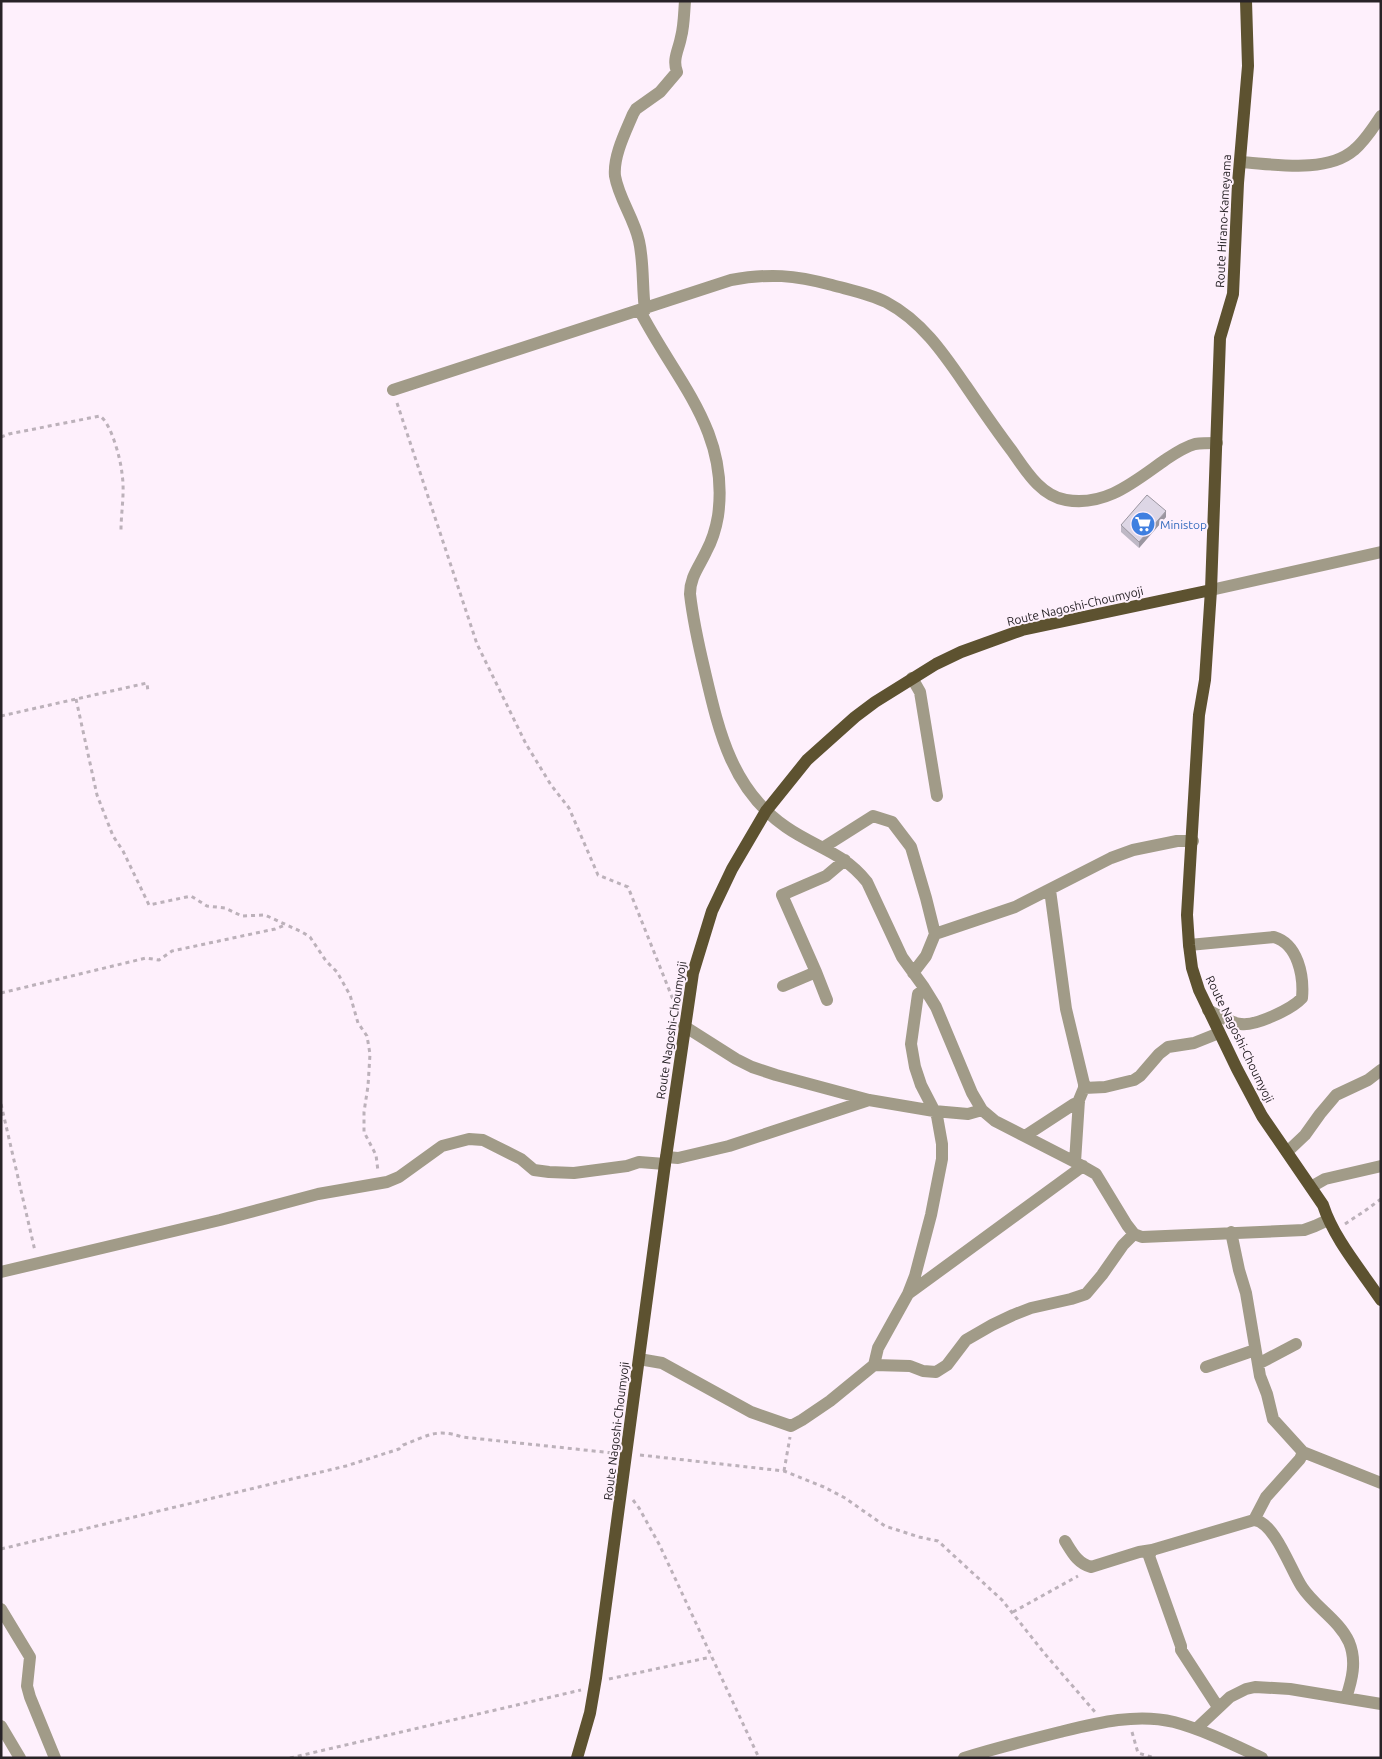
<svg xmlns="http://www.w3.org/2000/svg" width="1382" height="1759" font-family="Ubuntu,sans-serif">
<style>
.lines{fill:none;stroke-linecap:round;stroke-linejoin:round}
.path{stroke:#bcb1ba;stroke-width:3;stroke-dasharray:4 4;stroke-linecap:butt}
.minor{stroke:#a19b88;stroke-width:12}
.major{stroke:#5d5230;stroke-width:12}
.wall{fill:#beb8c5}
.shaded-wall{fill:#9b96a0}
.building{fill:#ddd6e5;stroke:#9b96a0}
.labels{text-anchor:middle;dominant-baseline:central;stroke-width:4;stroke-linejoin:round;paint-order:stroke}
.street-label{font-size:12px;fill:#282327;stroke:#fef0fc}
.shop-label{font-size:12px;fill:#366cbe;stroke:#fef0fc;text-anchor:start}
</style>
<rect width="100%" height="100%" fill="#fef0fc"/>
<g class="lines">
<path class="path" d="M397 403 477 644 526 744 551 785 569 808 598 875 628 887 674 1002
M1 437 9 434 100 416C111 423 121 460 122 474 125 492 121 512 121 530
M76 699 97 795 113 836 123 851 149 905 191 896 207 906 225 908 242 916 265 915 302 932 310 937 326 961 337 972 350 995 358 1023 367 1036 370 1054 368 1086 364 1112V1132L376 1155 378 1171
M1 716 147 683 148 692
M1 993 146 958 159 960 172 951 275 929 285 925
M1 1104 35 1251
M1345 1224 1366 1210 1381 1199
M640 1455 784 1471 824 1487 845 1498 885 1526 919 1537 938 1541 1002 1600 1045 1654 1095 1712
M784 1471 790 1437
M633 1500 639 1508 659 1544 759 1758
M1 1549 346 1466 399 1449 403 1445C428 1436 436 1428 462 1437L613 1453
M1013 1612 1078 1576
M609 1679 711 1657
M1132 1732 1138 1753 1155 1758
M290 1758 581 1690"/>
<path class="minor" d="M1240 162C1274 164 1326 174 1354 150 1365 141 1373 128 1381 116
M645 310C642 287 644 263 639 241 634 218 619 199 615 176 613 156 626 131 633 114L636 109 660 92 677 72C672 59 679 49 681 37 684 26 684 13 685 1
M640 311C676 381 730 431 718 516 716 528 712 541 706 552 699 567 690 577 690 594 693 620 699 647 705 672 719 732 732 790 786 827 816 848 842 851 867 882L902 957 923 986 936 1007 972 1093 982 1110 995 1121 1075 1162 1096 1174 1127 1225 1134 1234 1142 1237 1304 1230 1315 1226 1328 1220
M393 390 731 280C770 273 794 275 832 285 850 290 870 294 886 302 922 321 944 354 966 386 981 408 996 430 1012 451 1026 471 1041 496 1066 500 1106 507 1135 481 1165 460 1174 454 1184 447 1195 444 1202 443 1210 443 1217 443
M1211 590 1381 552
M912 678 920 692 937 796
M824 847 873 816 892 822 911 847 926 898 935 934 926 956 913 973
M1050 890 1066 1009 1084 1084V1088L1079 1100 1075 1162
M935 934 1015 907 1111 858 1133 850 1177 841H1193
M1189 945 1274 937C1298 944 1304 976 1302 998 1292 1009 1256 1026 1241 1024 1230 1023 1218 1015 1208 1010
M783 986 816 972
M827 1000 816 972 782 895 826 876 845 860
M684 1026 736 1059 752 1067 776 1075 869 1100 934 1111 968 1114 982 1110
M1084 1088 1105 1087 1134 1080 1140 1076 1159 1054 1168 1047 1194 1043 1219 1033
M1025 1136 1074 1104 1079 1102
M1287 1152 1305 1135 1320 1114 1336 1095 1368 1080 1381 1070
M666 1157 678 1158 729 1146 869 1100
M1311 1187 1325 1179 1381 1166
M1231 1232 1239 1270 1246 1293 1260 1376 1267 1394 1273 1419 1303 1452 1381 1483
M1 1272 220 1220 318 1194 387 1182 399 1177 442 1146 469 1139 483 1140 521 1159 534 1170 549 1172 574 1173 627 1166 639 1162 665 1164
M908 1294 915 1276 931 1215 942 1159V1144L937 1116 921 1085 915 1067 911 1044 918 994 925 990
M639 1359 662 1363 751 1412 791 1426 802 1420 830 1401 874 1365 878 1348 908 1294 1083 1166
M1258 1364 1296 1344
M874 1365 910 1366 923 1371 936 1372 947 1365 966 1340 992 1325 1013 1315 1031 1308 1071 1299 1086 1294 1102 1275 1123 1245 1134 1234
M1206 1367 1255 1350
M1254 1520C1275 1522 1291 1571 1302 1587 1315 1607 1339 1620 1349 1642 1357 1661 1352 1680 1346 1698
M1065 1541C1072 1552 1077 1563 1091 1567L1139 1552 1152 1550
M1 1609 30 1657 27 1686 30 1697 55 1758
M1218 1707 1181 1650V1646L1149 1556 1152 1550 1254 1520 1266 1497 1300 1459 1303 1452
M1 1726 20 1758
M1196 1729 1230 1697 1246 1689 1255 1687 1290 1689 1381 1704
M964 1758C996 1748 1028 1740 1060 1732 1097 1723 1136 1713 1174 1722 1204 1730 1234 1745 1262 1758"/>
<path class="major" d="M1246 1 1248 66 1238 183 1233 294 1220 338 1211 590 1205 680 1199 715 1187 915 1189 945 1192 968 1199 990 1237 1069 1262 1116 1323 1205C1334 1239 1361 1270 1381 1300
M577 1758 590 1713 596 1678 665 1164 693 973 712 911 732 869 766 811 807 760 855 717 875 702 936 664 961 652 1022 630 1211 590"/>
</g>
<path class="wall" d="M1166 517 1139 548 1121 532V525Z"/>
<path class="shaded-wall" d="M1166 511V517L1139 548V542Z"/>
<path class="building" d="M1147 495 1166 511 1139 542 1121 525Z"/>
<defs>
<symbol id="supermarket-disc" viewBox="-11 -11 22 22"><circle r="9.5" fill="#3f7fe0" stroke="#fef0fc"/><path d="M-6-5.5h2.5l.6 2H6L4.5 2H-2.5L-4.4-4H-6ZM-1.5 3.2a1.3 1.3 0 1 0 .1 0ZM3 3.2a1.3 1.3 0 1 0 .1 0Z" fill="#fff"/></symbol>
</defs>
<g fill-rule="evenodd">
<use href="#supermarket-disc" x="1129" y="510" width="28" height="28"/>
</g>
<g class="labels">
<g class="street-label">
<text transform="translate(1223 221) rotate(-87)">Route Hirano-Kameyama</text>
<text transform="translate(1075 606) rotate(-13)">Route Nagoshi-Choumyoji</text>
<text transform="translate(671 1030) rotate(-81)">Route Nagoshi-Choumyoji</text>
<text transform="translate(1240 1039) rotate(64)">Route Nagoshi-Choumyoji</text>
<text transform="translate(616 1431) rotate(-83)">Route Nagoshi-Choumyoji</text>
</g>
<g class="shop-label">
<text x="1160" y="524">Ministop</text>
</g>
</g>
<rect width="1382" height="1759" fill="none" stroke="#282327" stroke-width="5"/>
</svg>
